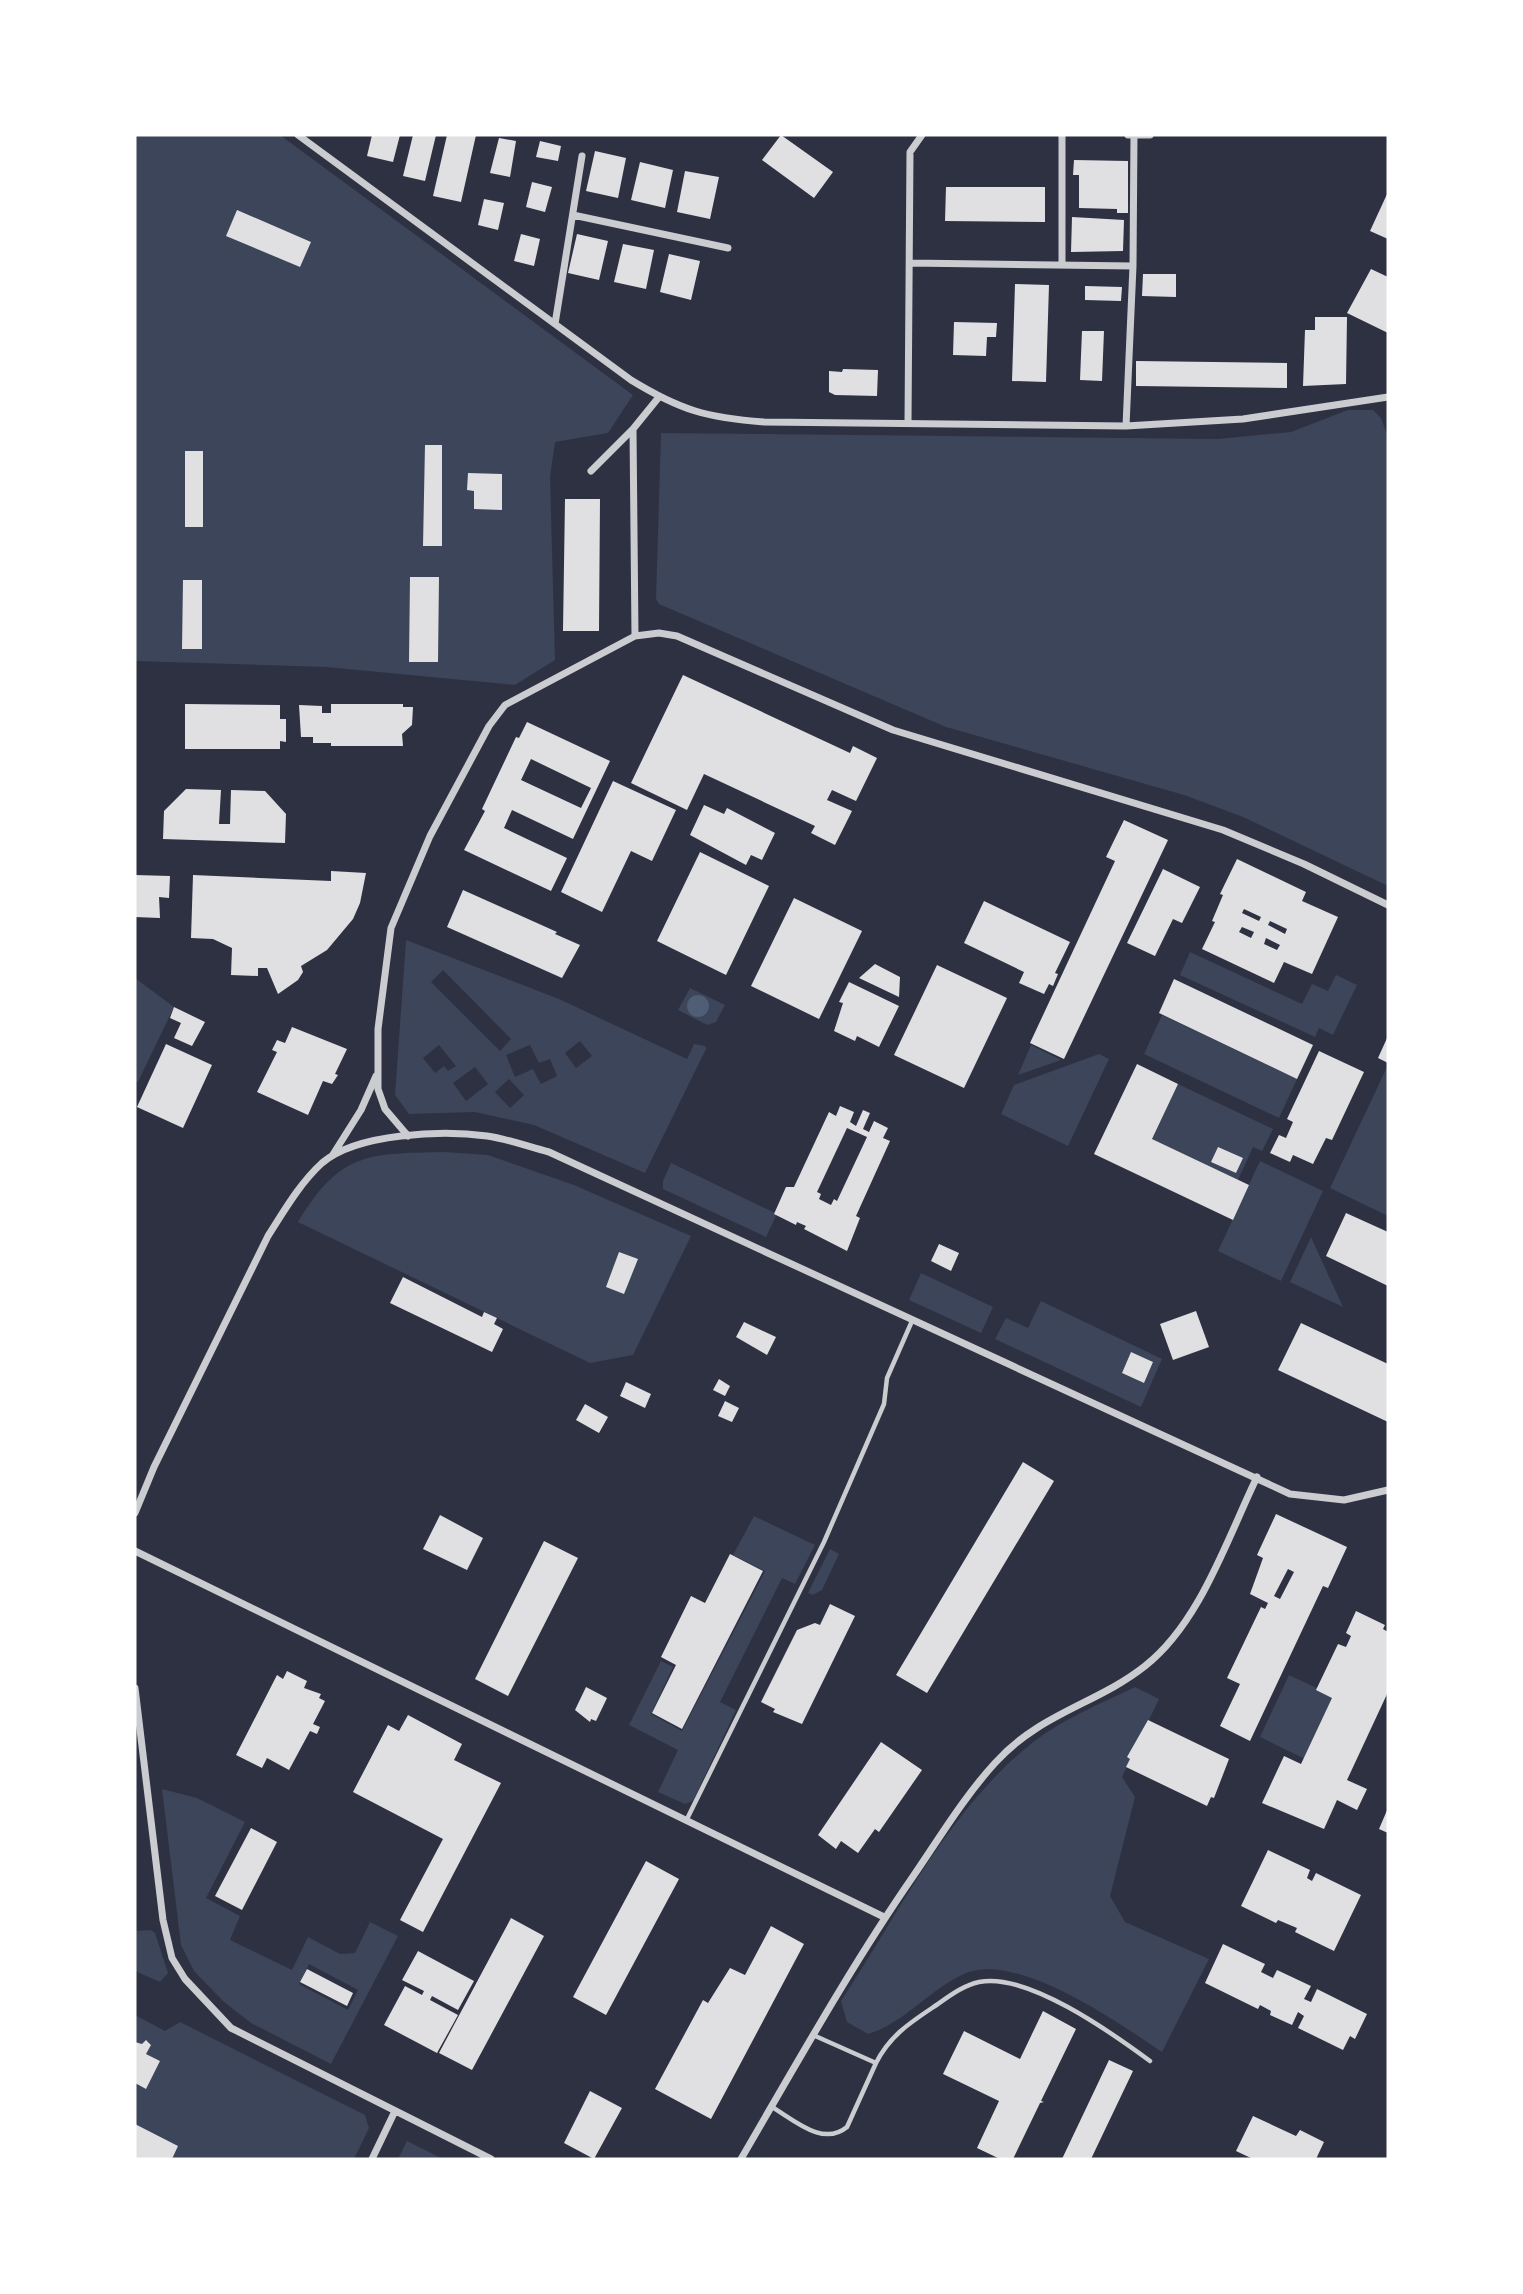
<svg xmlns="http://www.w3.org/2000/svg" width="1523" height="2294" font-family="'DM Sans',sans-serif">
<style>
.green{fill:#3c4559;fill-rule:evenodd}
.water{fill:#4f5d75}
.building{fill:#e0e0e3;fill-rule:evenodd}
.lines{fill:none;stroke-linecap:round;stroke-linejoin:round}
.service{stroke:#caccd0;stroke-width:4.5}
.minor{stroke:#caccd0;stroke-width:7}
</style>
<rect width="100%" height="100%" fill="#2d3142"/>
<path class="green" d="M135 135H280L633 395 608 433 555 442 550 477 555 660 515 685 326 667 135 661Z
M1348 410H1373L1381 418 1388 437V886L1243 817 1184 795 946 727 659 604 656 599 661 433 1217 439 1291 432Z
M406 940 559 999 687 1059 694 1044 705 1046 706 1049 645 1173 534 1125 475 1112 409 1114 395 1095ZM443 970 511 1039 500 1051 431 982ZM580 1041 592 1056 576 1068 565 1053ZM439 1045 456 1066 448 1071 444 1066 435 1073 423 1058ZM530 1045 539 1063 550 1059 557 1076 541 1084 533 1069 515 1077 506 1055ZM475 1067 488 1084 466 1101 453 1083ZM509 1079 524 1095 510 1108 495 1092Z
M1190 952 1302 1004 1312 984 1328 991 1336 975 1357 985 1333 1035 1319 1028 1315 1037 1180 975Z
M135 978 174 1007 138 1082 135 1081Z
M690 988 725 1005 716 1022 707 1025 678 1010Z
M1162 1015 1297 1079 1279 1118 1144 1054Z
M1031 1045 1061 1060 1018 1075Z
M1099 1054 1109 1059 1068 1146 1001 1114 1014 1085Z
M1387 1067 1388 1068V1216L1330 1188Z
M1178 1084 1273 1129 1262 1151 1253 1147 1238 1180 1152 1139ZM1218 1147 1242 1158 1236 1173 1212 1162Z
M444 1152 488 1155 574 1185 691 1236 633 1355 590 1363 298 1222C341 1151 368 1154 444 1152Z
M1260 1161 1323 1191 1281 1281 1218 1251Z
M671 1163 777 1214 766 1237 663 1189V1181Z
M1311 1237 1343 1307 1290 1282Z
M921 1273 993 1307 981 1333 909 1300Z
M1041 1301 1162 1359 1141 1407 995 1339 1006 1318 1028 1328ZM1131 1352 1153 1362 1144 1383 1122 1373Z
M754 1516 815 1545 795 1584 782 1578 720 1702 736 1710 693 1801 685 1804 658 1792 678 1750 629 1725 661 1661 673 1667 651 1714 682 1731 765 1571 733 1555Z
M830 1549 839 1554 822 1590 813 1595 808 1593Z
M1289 1675 1334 1696 1305 1759 1260 1737Z
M1135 1687 1159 1699 1122 1777 1135 1797 1110 1896 1125 1922 1209 1959 1162 2052C1120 2024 1016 1950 964 1974 933 1988 910 2016 879 2030L868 2034 847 2022 841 2001C899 1913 948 1810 1032 1743 1062 1719 1100 1704 1135 1687Z
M162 1789 197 1798 245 1822 206 1898 240 1916 230 1940 292 1970 308 1937 340 1954 355 1953 370 1922 398 1936 331 2064 251 2023 224 2002 194 1971 181 1945ZM309 1964 358 1990 348 2010 299 1984Z
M151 1930 155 1933 168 1973 160 1982 135 1971V1931Z
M135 2015 165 2031 180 2022 365 2115 369 2128 354 2159H172L178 2146 135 2124V2083L146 2089 160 2061 146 2054 151 2045 148 2041 142 2044 135 2042Z
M407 2141 443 2159H398Z"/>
<path class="water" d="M687 1006a11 11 0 1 1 22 0a11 11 0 1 1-22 0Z"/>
<path class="building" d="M372 135H400L393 162 367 156Z
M413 135H436L425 181 403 176Z
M447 135H476L461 202 433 196Z
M781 135 833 172 814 198 762 160Z
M499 138 516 141 510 177 490 173Z
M540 141 561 146 558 161 536 157Z
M595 151 626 158 618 198 586 191Z
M1074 160 1128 161V213H1117V209L1079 208V175H1073Z
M640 162 673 170 665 208 631 200Z
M685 171 719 177 710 219 677 212Z
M532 182 552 187 545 212 526 207Z
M946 187H1045V222L945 221Z
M1388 192V239L1370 231Z
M484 199 504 203 498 230 478 225Z
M237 210 311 242 300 267 226 236Z
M1072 217 1124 220 1123 251 1071 252Z
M521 234 540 239 534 266 514 261Z
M577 234 608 241 599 280 568 273Z
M623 244 654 250 646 289 614 282Z
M669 254 700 261 691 300 660 292Z
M1371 269 1388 277V333L1347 313Z
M1143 274H1176V297L1142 296Z
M1015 284 1049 285 1046 382 1012 381Z
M1085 286 1122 287 1121 301 1085 300Z
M1315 317H1347L1346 384 1303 386 1305 330H1315Z
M954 322 997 323 996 337H987L986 356 953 355Z
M1082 331H1104L1102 381 1080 380Z
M1136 361 1287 363V388L1136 386Z
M843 369 878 370 877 396 835 395 829 392V371L842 372Z
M425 445H442V546H423Z
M185 451H203V527H185Z
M468 473 502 474V510L474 509V491L467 490Z
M565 499H600L599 631H563Z
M410 577H439L438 662H409Z
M183 580H202V649H182Z
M683 675 850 753 853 746 877 758 856 801 832 790 827 800 852 811 835 845 811 833 815 826 704 774 687 810 631 783Z
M185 704 280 705V719H286V742L280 741V749H185Z
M331 704H403V707H413L412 725 402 734 403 746H331V743H313V737H301L299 705 322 706V713H331Z
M527 722 610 761 573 839 512 810 504 828 567 858 551 891 464 850 485 811 482 809 516 737 519 738ZM531 759 591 788 581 808 521 780Z
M613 781 676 810 652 861 631 851 602 912 561 892Z
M186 789 221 790 219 824H230L231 790 265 791 286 814 285 843 163 839 164 811Z
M704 805 724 814 727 808 775 833 762 860 751 855 746 865 690 835Z
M1124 820 1168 840 1064 1059 1030 1043 1115 861 1106 857Z
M700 852 769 886 726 975 657 941Z
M1237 859 1306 892 1302 901 1338 917 1312 974 1284 962 1274 983 1202 949 1215 922 1212 921 1223 895 1220 894ZM1244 909 1261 917 1259 921 1242 913ZM1270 921 1287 929 1285 934 1268 925ZM1242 927 1254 932 1251 938 1239 932ZM1266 938 1280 945 1277 950 1264 944Z
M1163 869 1200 887 1182 923 1173 919 1155 956 1127 943Z
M331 871 366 873 360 903 353 919 327 950 301 966 303 972 298 980 278 994 267 968H258V976L231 975 232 948 213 939 191 938 193 875 331 881Z
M135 875 170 876 169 898 159 897 160 918 135 917Z
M463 890 557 932 555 934 580 945 562 978 447 927Z
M794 898 862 931 819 1019 751 986Z
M984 901 1070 942 1055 973 1058 974 1053 986 1049 984 1044 994 1019 983 1024 972 964 943Z
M875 964 900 977 899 997 859 978Z
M937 965 1007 998 964 1088 894 1055Z
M1174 979 1313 1045 1297 1079 1159 1013Z
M849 982 899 1006 879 1047 857 1036 855 1041 834 1031 843 1003 839 1002Z
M174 1007 205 1022 192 1046 174 1038 181 1023 170 1018Z
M292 1027 347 1049 335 1074 338 1075 332 1084 323 1081 308 1115 257 1092 277 1052 272 1050 277 1040 285 1043Z
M1388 1036V1063L1378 1058Z
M166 1044 212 1065 183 1128 137 1107Z
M1319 1051 1364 1072 1332 1140 1326 1138 1313 1164 1293 1155 1290 1162 1270 1153 1279 1135 1286 1138 1293 1122 1287 1119Z
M1137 1064 1178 1084 1152 1139 1249 1185 1233 1220 1094 1154Z
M840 1106 854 1112 850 1122 856 1126 863 1110 870 1113 863 1129 869 1132 874 1121 888 1128 883 1138 890 1141 856 1216 860 1218 847 1251 804 1229 806 1226 797 1222 796 1225 774 1214 786 1187H794L829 1112 836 1116ZM847 1128 867 1137 837 1201 834 1199 831 1205 819 1199 821 1194 817 1192Z
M1218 1147 1243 1158 1236 1173 1211 1162Z
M1346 1213 1388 1232V1286L1326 1256Z
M939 1244 959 1253 951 1271 931 1261Z
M619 1252 638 1259 624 1294 606 1287Z
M403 1277 482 1317 484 1312 497 1318 494 1324 503 1329 492 1352 390 1303Z
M1196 1311 1209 1347 1173 1360 1160 1324Z
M744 1322 776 1337 767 1355 736 1337Z
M1301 1323 1388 1364V1422L1278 1370Z
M1131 1352 1153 1362 1144 1383 1122 1373Z
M719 1379 730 1386 725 1396 713 1390Z
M626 1382 651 1394 645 1408 620 1396Z
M725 1401 739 1408 732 1422 718 1416Z
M585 1404 608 1417 599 1433 576 1420Z
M1023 1462 1054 1481 927 1693 896 1675Z
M1276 1514 1347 1547 1328 1588 1323 1586 1250 1741 1220 1726 1240 1684 1227 1678 1261 1607 1265 1609 1268 1603 1250 1594 1263 1558 1257 1555ZM1288 1569 1294 1572 1280 1599 1274 1596Z
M440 1515 483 1538 467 1570 423 1549Z
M544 1541 578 1558 508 1696 475 1679Z
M730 1554 763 1571 682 1729 652 1713 676 1665 661 1657 691 1596 705 1603Z
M830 1604 855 1616 802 1724 773 1712 775 1709 761 1702 797 1630 815 1623 820 1625Z
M1356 1611 1385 1625 1383 1629 1388 1632V1692L1347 1780 1367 1789 1357 1810 1337 1800 1324 1829 1262 1803 1284 1756 1301 1764 1332 1698 1316 1690 1338 1644 1346 1647 1351 1636 1346 1633Z
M287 1671 307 1681 304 1688 321 1694 319 1698 325 1701 313 1724 320 1727 317 1734 310 1731 289 1770 267 1758 262 1768 236 1755 277 1675 283 1679Z
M586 1687 607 1698 596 1721 591 1719 590 1722 575 1710Z
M408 1715 462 1744 454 1760 501 1783 423 1932 400 1920 443 1839 353 1792 388 1725 399 1731Z
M1148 1720 1229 1759 1214 1798 1211 1797 1207 1806 1126 1767 1130 1759 1127 1757Z
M881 1742 922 1770 879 1832 875 1829 858 1853 841 1841 836 1849 818 1835Z
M1388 1808V1833L1379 1829Z
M251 1828 277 1842 242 1910 215 1896Z
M1268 1850 1310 1870 1307 1878 1312 1881 1316 1873 1361 1895 1334 1951 1295 1932 1297 1928 1278 1920 1276 1923 1241 1906Z
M646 1861 679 1879 606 2015 573 1997Z
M511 1918 544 1936 472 2070 439 2053Z
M771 1926 804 1944 711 2119 655 2089 703 2000 708 2003 730 1968 745 1975Z
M1223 1944 1265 1964 1261 1972 1273 1978 1277 1970 1311 1986 1304 1999 1311 2002 1317 1989 1367 2014 1355 2039 1350 2036 1343 2050 1298 2028 1304 2016 1298 2012 1292 2025 1270 2015 1271 2011 1260 2005 1258 2009 1205 1983Z
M418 1951 474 1981 458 2010 432 1996 430 2000 458 2015 437 2053 384 2025 405 1986 422 1995 424 1991 402 1980Z
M307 1969 353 1993 347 2006 300 1982Z
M1043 2011 1076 2029 1041 2101 1044 2102 1040 2103 1013 2159H1000L977 2148 999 2101 943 2074 964 2031 1020 2059Z
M146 2040 151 2045 146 2054 160 2061 146 2089 135 2083V2042L142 2044Z
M1109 2060 1133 2071 1091 2159H1062Z
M590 2091 622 2108 594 2159 564 2143Z
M1253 2116 1296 2136 1300 2130 1324 2142 1316 2159H1253L1236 2151Z
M135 2124 178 2146 172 2159H135Z"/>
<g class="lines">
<path class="service" d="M686 1821 824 1542 884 1404 887 1378 912 1321
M813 2035 876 2063C889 2037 908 2024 932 2008 947 1998 961 1986 979 1982 1027 1972 1112 2033 1150 2061
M772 2107C794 2120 823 2147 847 2127L876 2063"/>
<path class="minor" d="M298 135 631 380C680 410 707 418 764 422L1126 426 1243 419 1388 397
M1062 135V265
M1128 135H1150
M573 215 728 248
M910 263 1133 266
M555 324 582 156
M908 423 910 152 922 135
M1126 426 1133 266 1134 135
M591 471 633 429
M635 636 633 429 659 397
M408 1136 385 1109 378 1089V1029L391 928 430 836 489 726 505 705 635 636 659 633 677 636 893 730 1223 830 1304 864 1388 905
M332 1156 361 1110 376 1076
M135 1513 154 1467 268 1236C284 1211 300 1183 322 1163 357 1133 443 1130 487 1136 508 1139 529 1147 549 1152L1290 1494 1344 1500 1388 1490
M135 1551 884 1917
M135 1688 163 1920 172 1958 185 1979 231 2028 491 2159
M372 2159 395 2111
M741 2159C797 2063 851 1966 914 1875 940 1837 964 1797 995 1763 1040 1713 1097 1704 1145 1666 1200 1623 1227 1539 1257 1477"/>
</g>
<rect width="1523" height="2294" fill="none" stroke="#ffffff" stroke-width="273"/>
</svg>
